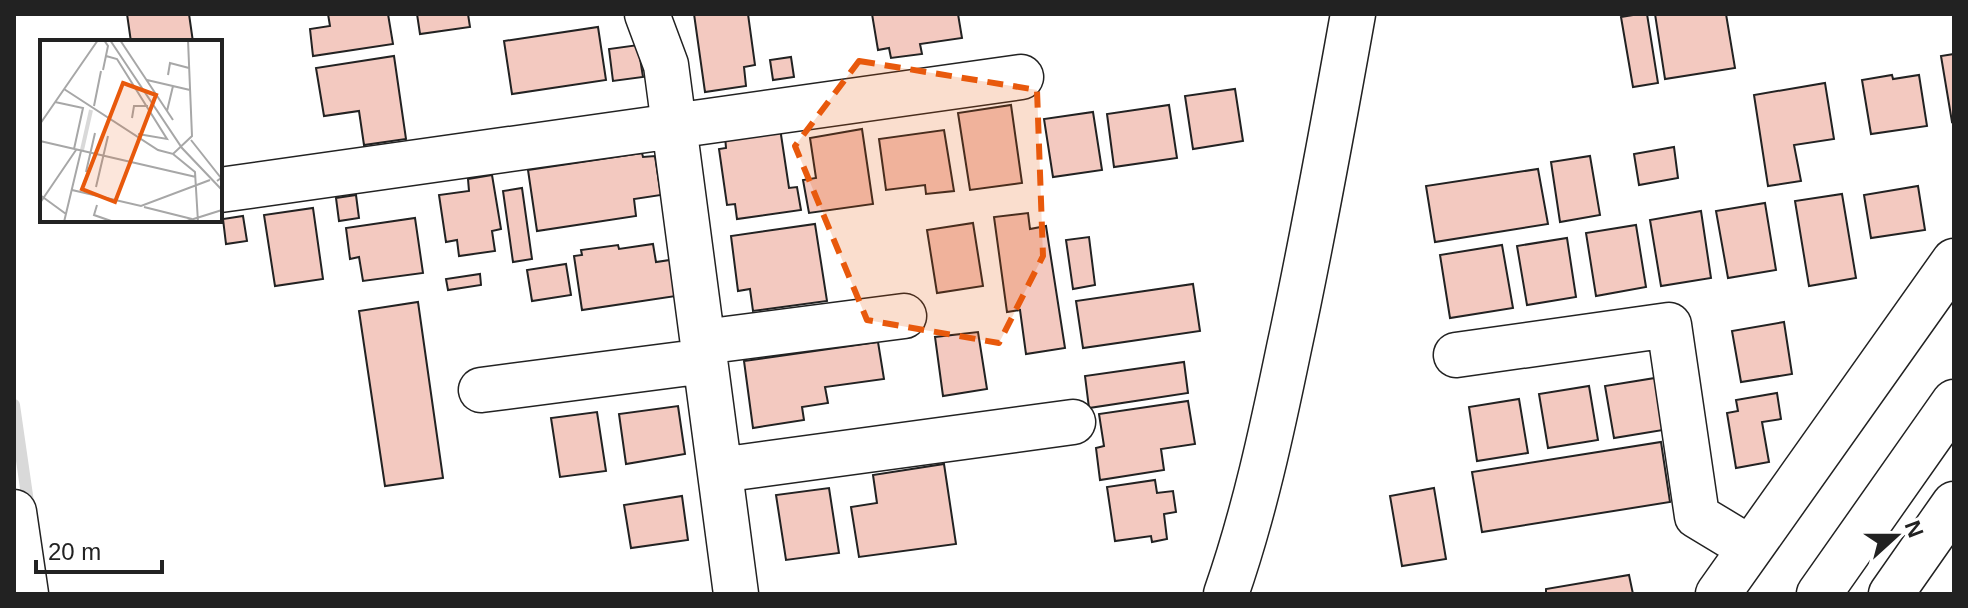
<svg xmlns="http://www.w3.org/2000/svg" width="1968" height="608" font-family="Arial,sans-serif">
<style>
.lines{fill:none;stroke-linecap:round;stroke-linejoin:round}
.stream{stroke:#d9d9d9;stroke-width:12}
.building{fill:#f3c9c0;stroke:#222;stroke-width:2}
.minor-casing{stroke:#222;stroke-width:47}
.highway-casing{stroke:#222;stroke-width:47}
.minor{stroke:#fff;stroke-width:44}
.highway{stroke:#fff;stroke-width:44}
.marked{fill:#e8590c;fill-opacity:0.2;stroke:#e8590c;stroke-width:6;stroke-dasharray:16 10;stroke-linejoin:round}
.inset-river{fill:none;stroke:#d9d9d9;stroke-width:4}
.inset-road{fill:none;stroke:#a7a7a7;stroke-width:2}
.view{fill:#e8590c;fill-opacity:0.15;stroke:#e8590c;stroke-width:4}
.inset-edge{fill:none;stroke:#222;stroke-width:4}
</style>
<rect width="100%" height="100%" fill="#fff"/>
<g class="lines">
<path class="stream" d="M14 405 29 509"/>
</g>
<path class="building" d="M127 14H189L193 42H131Z
M328 14H388L393 44 313 56 310 29 330 26Z
M417 14H468L470 27 420 34Z
M694 14H748L755 65 744 67 746 86 705 92Z
M872 14H958L962 38 920 44 922 54 891 58 889 48 878 50Z
M1639 14H1647L1658 83 1633 87 1621 17Z
M1655 14H1726L1735 68 1665 79Z
M598 27 606 80 512 94 504 41Z
M638 45 643 77 613 81 609 49Z
M1954 54V121L1952 122 1941 56Z
M394 56 406 139 364 145 359 111 324 116 316 68Z
M791 57 794 77 773 80 770 60Z
M1892 75 1893 79 1919 75 1927 126 1871 134 1862 80Z
M1825 83 1834 139 1794 145 1801 181 1768 186 1754 95Z
M1235 89 1243 141 1193 149 1185 96Z
M1011 105 1022 183 970 190 958 113Z
M1169 105 1177 158 1114 167 1107 114Z
M1093 112 1102 170 1053 177 1044 119Z
M780 128 789 188 797 187 801 210 737 219 735 204 727 205 719 149 726 148 725 136Z
M862 129 873 204 809 213 803 180 816 178 810 138Z
M944 130 954 191 926 194 925 185 886 190 879 139Z
M1674 147 1678 178 1639 185 1634 154Z
M642 153 643 157 655 156 661 195 634 199 636 216 537 231 528 170Z
M1590 156 1600 215 1560 222 1551 162Z
M1538 169 1548 224 1435 242 1426 186Z
M492 175 501 229 492 231 495 251 459 256 457 240 446 242 439 195 469 191 468 179Z
M1918 186 1925 230 1871 238 1864 195Z
M522 188 532 259 513 262 503 191Z
M1842 194 1856 278 1809 286 1795 201Z
M356 195 359 218 339 221 336 198Z
M1765 203 1776 270 1728 278 1716 211Z
M313 208 323 279 275 286 264 215Z
M1701 211 1711 278 1661 286 1650 220Z
M1028 213 1030 229 1046 226 1065 348 1026 354 1020 310 1007 312 994 217Z
M243 216 247 241 226 244 223 219Z
M415 218 423 273 363 281 359 257 350 259 346 228Z
M973 223 983 286 937 293 927 230Z
M815 224 827 301 753 311 750 289 738 291 731 236Z
M1636 225 1646 287 1596 296 1586 233Z
M1089 237 1095 285 1073 289 1066 240Z
M1567 238 1576 297 1527 305 1517 246Z
M653 244 656 262 670 260 676 296 582 310 574 256 582 255 581 250 618 245 619 249Z
M1502 245 1513 308 1450 318 1440 255Z
M566 264 571 295 532 301 527 270Z
M480 274 481 285 448 290 446 279Z
M1193 284 1200 331 1083 348 1076 301Z
M418 302 443 478 385 486 359 311Z
M1784 322 1792 374 1741 382 1732 331Z
M978 332 987 389 943 396 935 337Z
M878 342 884 379 825 387 828 403 802 407 804 420 753 428 744 361Z
M1184 362 1188 393 1089 408 1085 376Z
M1655 378 1663 430 1614 438 1605 386Z
M1589 386 1598 440 1548 448 1539 394Z
M1777 393 1781 419 1762 422 1769 462 1736 468 1727 413 1738 411 1736 400Z
M1519 399 1528 453 1477 461 1469 407Z
M1188 401 1195 444 1161 449 1164 470 1100 480 1096 448 1104 446 1099 414Z
M678 406 685 454 626 464 619 414Z
M597 412 606 471 560 477 551 418Z
M1661 442 1670 502 1482 532 1472 472Z
M944 464 956 544 859 557 851 507 877 503 873 475Z
M1155 480 1157 493 1173 491 1176 512 1164 514 1167 539 1152 542 1151 536 1115 541 1107 487Z
M829 488 839 553 786 560 776 495Z
M1434 488 1446 559 1402 566 1390 496Z
M682 496 688 540 631 548 624 505Z
M1629 575 1633 594H1546V589Z"/>
<g class="lines">
<defs>
<path id="minor" d="M647 14 666 65 736 594
M220 190 1021 77
M703 342 904 316
M1456 355 1669 325 1697 516 1750 548
M481 390 705 361
M720 470 1073 422
M14 512 26 594
M1226 594C1254 514 1272 430 1289 348 1313 237 1333 126 1353 14
M1718 594 1954 261"/>
<path id="highway" d="M1819 594 1954 402
M1891 594 1954 504"/>
</defs>
<use href="#minor" class="minor-casing"/>
<use href="#highway" class="highway-casing"/>
<use href="#minor" class="minor"/>
<use href="#highway" class="highway"/>
</g>
<path class="marked" d="M859 61 1037 90 1043 256 999 343 867 320 795 146Z"/>
<g transform="translate(40 40)">
<rect width="182" height="182" fill="#fff"/>
<path class="inset-river" d="M42 110 51 70"/>
<path class="inset-road" d="M70 0 142 108 182 150M80 0 133 80M66 16 77 19 127 99 98 94M63 30 68 6 64 0M128 35 130 23 149 28M107 40 150 50M24 49 118 110 133 114 152 96 148 0M15 62 43 68 34 109M54 66 61 31M127 71 133 46M92 78 94 66H108M0 84 58 0M151 100 181 138 177 141M0 101 156 137M133 114 155 132 158 182M46 132 55 93M56 147 68 96M32 150 101 166 170 140M0 155 26 174M0 163 36 110M57 165 54 175 74 182M104 167 152 179M24 182 41 111M144 182 182 170"/>
<path class="view" d="M83 43 116 55 75 162 42 149Z"/>
<rect width="182" height="182" class="inset-edge"/>
</g>
<rect width="1968" height="608" fill="none" stroke="#222222" stroke-width="32"/>
<g transform="translate(1896 536) rotate(69)" stroke="#ffffff" stroke-width="6" paint-order="stroke">
<path d="M0-6L14 30L0 20L-14 30Z" fill="#222222"/>
<text y="-12" font-size="22" font-weight="bold" text-anchor="middle" fill="#222222">N</text>
</g>
<path d="M36 560v12h126v-12" fill="none" stroke="#222222" stroke-width="4"/>
<text x="48" y="560" font-size="24" fill="#222222" stroke="#ffffff" stroke-width="6" paint-order="stroke">20 m</text>
</svg>
